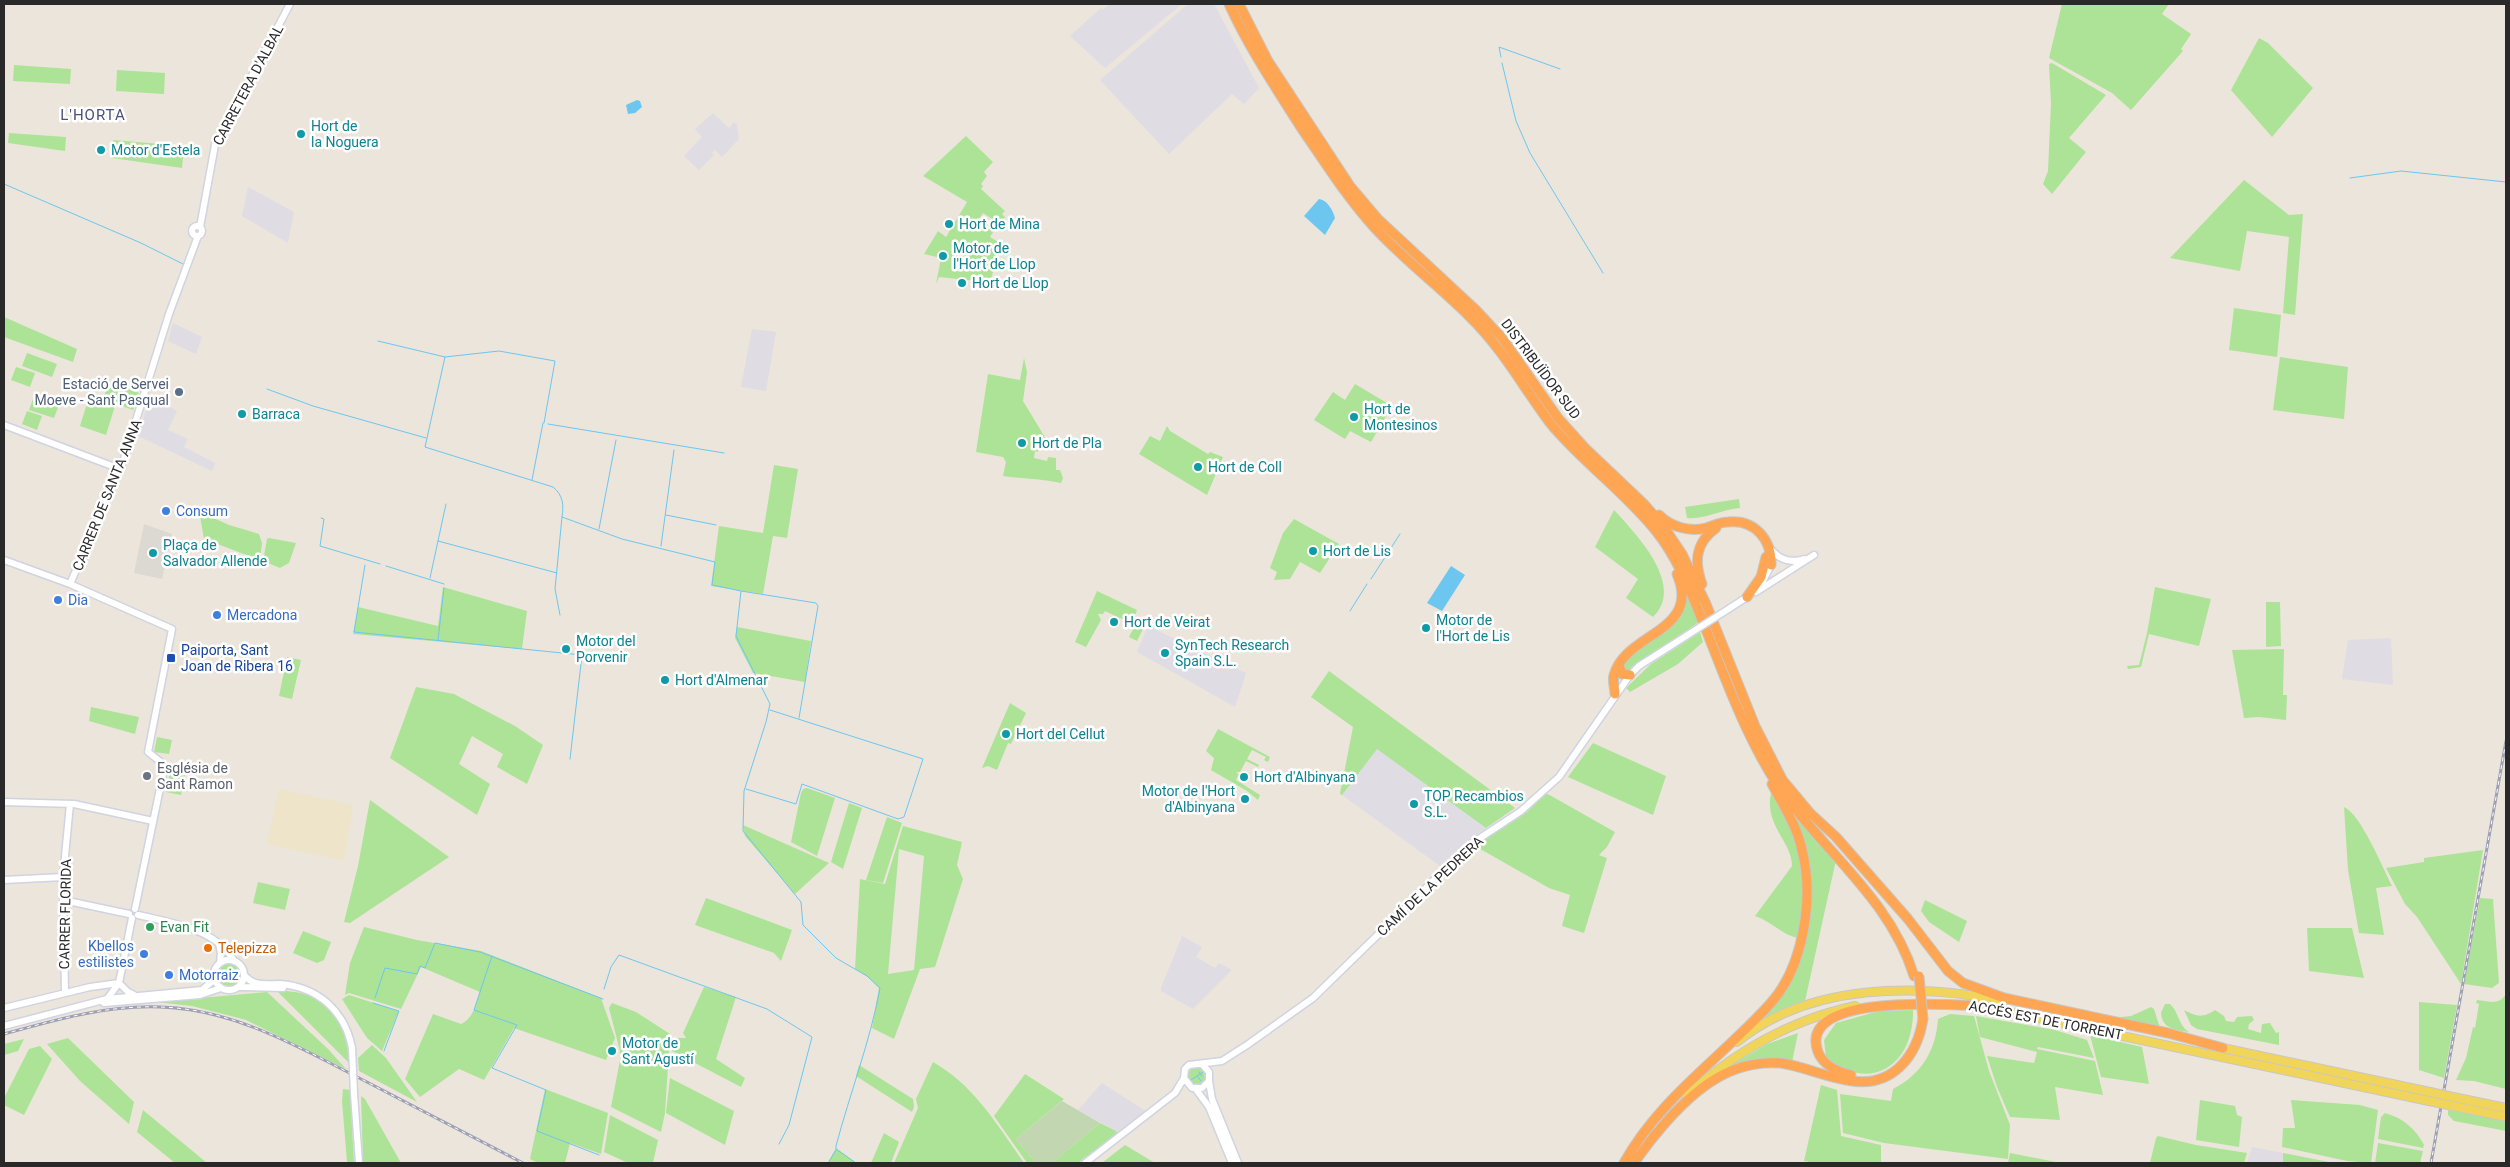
<svg xmlns="http://www.w3.org/2000/svg" width="2510" height="1167" font-family="Roboto,sans-serif">
<style>
.industrial{fill:#dfdce4}
.education{fill:#eee4ca}
.green{fill:#ade397;fill-rule:evenodd}
.cemetery{fill:#c2d6b2}
.plaza{fill:#dcd8d2}
.water{fill:#6dc6ef}
.lines{fill:none;stroke-linecap:round;stroke-linejoin:round}
.stream{stroke:#6dc6ef;stroke-width:1}
.minor-casing{stroke:#d0d3e2;stroke-width:9}
.major-casing{stroke:#c7c7c7;stroke-width:10}
.highway-casing{stroke:#c7c7c7;stroke-width:11}
.minor{stroke:#fff;stroke-width:6}
.major{stroke:#f1d55b;stroke-width:8}
.highway{stroke:#fea653;stroke-width:9}
.rail-casing{stroke:#9ea0b4;stroke-width:3}
.rail{stroke:#fff;stroke-width:1;stroke-dasharray:4;stroke-linecap:butt}
.minor-bridge-casing{stroke:#d0d3e2;stroke-width:9;stroke-linecap:butt}
.major-bridge-casing{stroke:#c7c7c7;stroke-width:10;stroke-linecap:butt}
.highway-bridge-casing{stroke:#c7c7c7;stroke-width:11;stroke-linecap:butt}
.minor-bridge{stroke:#fff;stroke-width:6}
.major-bridge{stroke:#f1d55b;stroke-width:8}
.highway-bridge{stroke:#fea653;stroke-width:9}
.culture-dot{fill:#0f9aa8;stroke:#fff;stroke-width:2}
.service-dot{fill:#5c6f8a;stroke:#fff;stroke-width:2}
.shop-dot{fill:#3f7fe0;stroke:#fff;stroke-width:2}
.transit-dot{fill:#1a4fb4;stroke:#fff;stroke-width:2}
.worship-dot{fill:#6b7280;stroke:#fff;stroke-width:2}
.leisure-dot{fill:#2e9e5b;stroke:#fff;stroke-width:2}
.food-dot{fill:#e8710a;stroke:#fff;stroke-width:2}
.labels{text-anchor:middle;dominant-baseline:central;stroke-width:5;stroke-linejoin:round;paint-order:stroke}
.street-label{font-size:14px;fill:#292929;stroke:#fff}
.culture-label{font-size:14px;fill:#0d838f;stroke:#fff;text-anchor:start}
.service-label{font-size:14px;fill:#4e5e75;stroke:#fff;text-anchor:end}
.shop-label{font-size:14px;fill:#366cbe;stroke:#fff;text-anchor:start}
.transit-label{font-size:14px;fill:#164399;stroke:#fff;text-anchor:start}
.worship-label{font-size:14px;fill:#5b616d;stroke:#fff;text-anchor:start}
.leisure-label{font-size:14px;fill:#27864d;stroke:#fff;text-anchor:start}
.food-label{font-size:14px;fill:#c56008;stroke:#fff;text-anchor:start}
.neighbourhood-label{font-size:15px;letter-spacing:1px;fill:#4a507a;stroke:#fff}
</style>
<rect width="100%" height="100%" fill="#ece5db"/>
<path class="industrial" d="M1109 4H1182L1105 68 1070 36 1101 8 1104 9Z
M1188 4H1214L1259 88 1244 104 1232 94 1169 154 1100 80Z
M713 113 729 128 734 122 737 125 739 139 722 157 715 150 712 153 714 155 699 170 684 156 702 137 695 129Z
M248 187 294 212 288 243 242 216Z
M173 323 202 337 196 354 168 341Z
M752 329 776 332 766 391 741 387Z
M150 397 177 411 168 430 188 439 184 447 215 463 212 471 138 436Z
M1148 626 1246 673 1235 707 1137 652Z
M2391 638 2393 685 2342 679 2348 640Z
M1377 748 1486 828 1465 843 1440 866 1342 795Z
M1182 936 1202 947 1196 957 1215 968 1219 963 1232 970 1193 1009 1161 991V988Z
M1102 1083 1147 1112 1118 1135 1116 1131 1078 1110Z
M2252 1147 2283 1153V1163H2247Z"/>
<path class="education" d="M279 789 353 805 344 861 267 844Z"/>
<path class="green" d="M2062 4H2169L2162 14 2191 34 2181 49 2183 51 2131 110 2112 93 2049 58Z
M2259 38 2268 43 2313 88 2272 137 2231 90Z
M2052 63 2106 95 2069 138 2086 152 2052 194 2043 184 2048 171 2051 103 2049 64Z
M14 65 71 69 70 84 13 81Z
M117 70 165 73 164 94 116 91Z
M9 133 66 137 65 151 8 143Z
M966 136 993 162 984 172 987 176 981 184 983 186 981 189 1005 211 1002 214 1005 217 1000 224 983 213 979 219 995 229 990 237 1000 243 991 280H988L987 282 939 277 936 284 941 258 924 254 938 231 946 237 967 202 923 176Z
M113 140 184 146 182 168 112 158Z
M2244 180 2289 215 2303 214 2295 315 2283 313 2289 237 2247 231 2240 271 2170 258Z
M2234 308 2281 315 2277 357 2229 350Z
M4 317 77 349 73 362 4 337Z
M27 353 57 364 52 377 22 366Z
M2280 357 2348 367 2344 419 2273 410Z
M1024 358 1027 372 1023 401 1046 439 1040 438 1038 452 1035 451 1034 458 1047 461 1048 457 1056 458V470H1060L1063 478 1061 483C1042 479 1023 479 1003 476L1006 462 1003 457 976 452 988 374 1020 380Z
M16 367 35 373 30 387 11 380Z
M109 382 139 393 133 410 103 399Z
M1355 384 1392 406 1371 442 1350 431 1345 439 1314 420 1333 392 1345 400Z
M34 396 59 405 54 418 29 410Z
M89 397 115 406 106 435 80 426Z
M27 411 42 416 37 430 22 424Z
M1167 426 1170 431 1208 454 1210 452 1223 457 1207 495 1139 454 1150 436 1160 441Z
M774 465 798 469 787 538 773 536 763 594 711 586 719 526 763 533Z
M1739 499 1740 508C1722 509 1704 520 1687 518L1685 507Z
M1614 510C1636 534 1686 585 1653 617L1626 598 1638 579 1595 547Z
M207 515 229 525 259 534 262 543 260 560 204 539 200 516Z
M1294 519 1339 544 1320 573 1300 562 1290 579 1274 580 1277 572 1270 568 1283 533Z
M269 538 296 543 289 563 280 568 263 561 267 539Z
M443 587 527 611 522 649 353 634 358 607 438 626Z
M2155 587 2211 599 2199 646 2149 634 2141 667 2128 669 2127 666 2139 665 2147 633Z
M1684 588 1699 622 1627 672 1623 669C1626 645 1660 642 1670 625 1677 614 1680 600 1684 588Z
M1097 591 1137 610 1133 620 1145 625 1137 641 1129 637 1135 625 1105 611 1103 614H1098L1101 620 1086 647 1075 642Z
M2266 602H2280L2281 646 2266 647Z
M737 627 811 641 805 682 753 673 735 638Z
M1700 632 1703 642 1678 664 1630 692 1626 688 1651 664Z
M2284 649 2283 695H2287L2286 720 2259 717 2244 718 2232 650Z
M287 657 301 660 292 699 279 696Z
M1329 671 1515 808 1486 828 1377 749 1342 795 1340 794 1353 727 1311 697Z
M416 687 454 694 515 726 543 745 527 784 497 767 503 754 472 736 459 764 490 784 477 815 390 758Z
M1010 703 1026 713 1011 744 1008 743 997 770 988 766 982 768Z
M91 707 139 717 135 734 89 721Z
M1218 729 1270 757 1268 762 1264 760 1266 757 1252 750 1247 759 1259 765 1258 767 1246 761 1240 772H1236L1239 774 1236 780 1260 795 1258 800 1247 791 1211 770 1214 758 1206 751Z
M157 737 172 740 169 754 154 752Z
M1593 743 1666 776 1653 815 1568 777Z
M171 767 186 770 181 795 166 792Z
M807 788 835 798 817 856 791 842 801 793 803 789Z
M1546 793 1615 832 1607 847 1599 855 1607 858 1584 933 1562 926 1570 895 1549 888 1475 846 1527 812Z
M1771 793C1792 821 1804 856 1804 891 1805 906 1800 923 1798 938 1782 935 1771 921 1755 916L1792 866C1792 841 1764 826 1771 793Z
M370 800 449 857 350 923 344 922 358 866Z
M1788 802 1836 860 1805 1001 1792 1005 1758 1022 1788 981 1810 891Z
M849 803 862 808 843 869 831 862Z
M2344 807C2360 813 2383 868 2392 886L2376 888 2384 935 2359 933 2348 870Z
M887 817 902 823 883 883 866 880Z
M743 825 829 863 795 894 745 836Z
M903 826 962 842 957 865 963 879 935 967 920 969 894 1039 872 1028 879 988 868 977 855 969 860 879 885 884ZM899 849 924 856 914 970 888 974Z
M2483 850 2461 984 2417 917 2405 904 2386 868 2424 862V858Z
M258 882 290 889 285 910 253 903Z
M706 898 792 930 781 961 774 953 695 925Z
M2480 898 2493 899 2499 983 2492 988 2464 984Z
M1925 900 1967 921 1959 942 1929 922 1921 911Z
M364 927 417 940 481 951 601 998 615 1038 606 1060 514 1028 484 1080 459 1069 420 1097 405 1079 433 1014 461 1024C474 1018 476 1003 480 992L421 967 401 1009 349 993 345 995 350 963Z
M2307 928H2352L2364 978 2309 971Z
M303 931 331 942 324 960 317 963 293 953Z
M218 975a11 11 0 1 1 22 0a11 11 0 1 1-22 0Z
M704 987 736 997 716 1059 745 1078 741 1087 672 1051 673 1038H686L683 1033Z
M277 991C323 989 347 1019 349 1063Z
M267 992 328 1049 346 1069 246 1020 192 1006 156 1002Z
M2506 994V1089L2474 1081 2456 1080 2466 1058 2473 1027 2475 1028 2479 1004 2476 1003 2477 1000C2488 1001 2499 1006 2506 994Z
M349 995 399 1011 382 1051 367 1038 342 999Z
M2419 1002 2457 1005 2444 1078 2419 1070Z
M612 1003 636 1012 670 1034 665 1113 661 1132 611 1107 621 1055 609 1008Z
M2165 1004H2170C2179 1012 2178 1025 2189 1032 2176 1030 2162 1029 2161 1013Z
M2151 1007 2154 1009 2160 1028 2112 1018 2131 1016Z
M1913 1010C1914 1064 1872 1094 1826 1058L1824 1040 1836 1023 1879 1011Z
M2184 1010C2196 1016 2202 1019 2215 1010L2224 1016 2226 1021 2234 1022 2237 1017 2252 1016 2254 1020 2249 1024 2248 1029 2261 1033 2262 1024 2270 1023 2276 1033 2279 1032V1045L2197 1029 2191 1025Z
M1950 1014 1974 1016 1989 1071 2010 1125 2008 1159 1884 1143 1843 1133 1840 1094 1891 1101 1893 1089C1922 1074 1936 1050 1938 1019Z
M1976 1016 2055 1030 2087 1040 2094 1058 2038 1047 2037 1049 2095 1061 2103 1095 2055 1087 2060 1120 2010 1117 1997 1087 1987 1056 2034 1063 2037 1052 1980 1037Z
M1798 1033 1792 1062 1725 1069 1767 1044Z
M2090 1035 2142 1047 2149 1084 2101 1077Z
M68 1038 134 1102 129 1124 80 1081 47 1044Z
M24 1039 18 1051 4 1055V1044Z
M372 1045 386 1058 417 1102 359 1071 358 1058Z
M40 1046 52 1059 24 1115 4 1105V1098L29 1049Z
M933 1062C974 1085 998 1126 1024 1163H894L918 1108 916 1099Z
M859 1065 913 1099 914 1107 912 1112 856 1076Z
M1188 1076a10 10 0 1 1 20 0a10 10 0 1 1-20 0Z
M1025 1074 1064 1099 1016 1139 1036 1163H1027L994 1116Z
M670 1078 734 1111 725 1145 666 1113Z
M1821 1085 1837 1090 1841 1136 1881 1145V1163H1815L1804 1161Z
M343 1089 350 1090 354 1163 347 1162 342 1101Z
M545 1089 608 1113 601 1154 570 1143 565 1163H538L530 1159Z
M361 1096 365 1099 401 1163H363Z
M2200 1100 2235 1106 2237 1115 2242 1117 2239 1147 2196 1140Z
M2291 1100 2360 1105 2378 1110 2371 1163 2347 1161 2282 1147 2283 1128H2295Z
M143 1110 207 1163H175L137 1132Z
M2448 1110 2506 1121V1131L2454 1121 2448 1115Z
M2385 1113C2403 1118 2416 1129 2424 1145L2423 1148 2378 1139 2381 1117Z
M610 1115 658 1140 653 1163H628L604 1152Z
M1100 1123 1116 1131 1118 1135 1081 1160 1080 1163H1052Z
M884 1133 899 1142 891 1163H871Z
M2158 1136 2196 1145 2247 1153 2244 1163H2150L2156 1138Z
M2378 1143 2423 1151 2420 1163H2375Z
M1125 1145 1155 1163 1103 1162Z
M836 1148 856 1163H828Z
M2010 1153 2056 1162 2060 1163H2008Z
M2283 1153 2334 1163H2283Z"/>
<path class="cemetery" d="M1062 1101 1100 1123 1052 1163H1036L1016 1139Z"/>
<path class="plaza" d="M144 524 172 534 162 579 134 573Z"/>
<path class="water" d="M637 100 640 101 642 107 635 113 628 114 626 105Z
M1319 199C1327 200 1333 210 1335 218L1325 235 1304 216Z
M1451 566 1465 575 1442 611 1427 603Z"/>
<g class="lines">
<path class="stream" d="M1501 57 1499 47 1560 69
M1502 63 1516 121 1530 153 1603 273
M2350 178 2401 171 2506 182
M4 184 141 243 183 264
M378 341 445 357 425 447 553 487C563 495 564 505 562 517L622 539 715 562 712 585 741 591 736 636 770 704 766 722 744 791 743 831 801 902 803 925 836 958 867 976 880 988C870 1042 850 1093 836 1146V1149L856 1163
M445 357 499 351 555 361 544 423
M267 389 313 406 426 438
M548 424 724 453
M532 480 543 423
M666 515 716 525
M321 518 324 519 320 546 380 564
M599 529 616 440
M438 541 557 573
M661 546 674 450
M365 565 354 632 582 655 570 759
M386 566 444 584
M430 578 446 504
M1371 579 1400 534
M741 591 816 603 818 606 799 718
M1350 611 1367 584
M560 615 555 589 562 517
M438 640 444 588
M746 789 796 804 802 784 898 819 904 817 923 759 770 710
M492 956 474 1010 517 1025 492 1068 546 1090 537 1131 599 1155
M604 989 611 967 619 955 767 1009 812 1037 789 1125 779 1144
M375 998 385 968 417 974 420 966 425 968 435 943 480 952 603 999
M373 1003 399 1011 384 1051
M1199 1072 1202 1076
M1198 1077 1201 1081
M1191 1080 1203 1072
M828 1163 836 1150"/>
<defs>
<path id="minor" d="M192 231a5 5 0 1 1 10 0a5 5 0 1 1-10 0Z
M200 227 215 145 290 4
M4 425 120 469
M1769 547C1778 559 1789 564 1804 559
M4 560 70 584 172 629 148 752 162 763 164 769 135 909
M70 584 123 462 169 314 198 236
M1760 587 1771 565
M1756 592 1814 555
M1730 608 1750 595
M4 802 74 804 153 821
M4 880 63 877
M63 900 129 914
M138 915C172 923 215 928 234 961
M219 944 221 953 220 963
M214 975a15 15 0 1 1 30 0a15 15 0 1 1-30 0Z
M244 975C254 987 266 984 280 984 318 987 345 1011 352 1048
M119 983 128 992 134 995
M240 987 283 988
M65 993 63 877 70 804
M107 999 119 983 132 918
M104 1003 200 995 221 988
M4 1008 90 987 119 983
M4 1026 107 999 202 990 215 979
M1202 1064 1209 1072V1081L1202 1088H1192L1184 1078 1185 1069 1189 1065 1222 1061 1247 1045 1313 998 1471 844 1521 811 1559 777 1630 675 1639 666 1686 636
M1209 1081 1212 1099 1238 1163
M1195 1088 1209 1107 1232 1163
M354 1094 359 1163
M1085 1163 1175 1093 1184 1078"/>
<path id="major" d="M1976 1005 2429 1101
M1737 1042C1809 983 1917 983 2004 1001
M2218 1047 2430 1092
M1687 1096C1735 1051 1791 1020 1855 1006
M2453 1097 2506 1108
M2453 1106 2506 1117"/>
<path id="highway" d="M1229 4C1249 48 1276 88 1302 129 1325 162 1346 196 1373 226 1403 259 1439 286 1470 317 1503 349 1523 387 1550 423 1582 462 1624 491 1656 531 1677 557 1690 590 1703 622 1724 675 1744 732 1775 781 1819 848 1890 897 1914 976
M1239 4 1268 61 1350 186 1378 219 1476 310 1502 338 1558 418 1585 448 1644 504 1664 527 1682 554 1706 604 1755 726 1783 781
M1659 515C1671 527 1689 532 1706 528 1713 526 1720 522 1728 522 1755 519 1772 540 1771 565
M1702 584C1694 562 1695 543 1716 528
M1747 597 1761 577 1766 557
M1619 665 1622 674 1630 675
M1615 694C1615 688 1612 681 1614 675 1626 632 1702 632 1677 574
M1780 777 1810 813 1836 837 1908 919 1948 971 1963 983 2004 998 2168 1033 2223 1048
M1851 1075C1838 1072 1823 1065 1818 1052 1796 992 1951 1005 1981 1006
M1624 1163C1660 1098 1721 1058 1770 1004 1804 967 1814 898 1802 850 1797 826 1783 805 1772 784
M1634 1163C1658 1129 1696 1083 1736 1069 1750 1064 1767 1062 1781 1063 1806 1067 1828 1078 1852 1081 1893 1087 1917 1056 1923 1019"/>
</defs>
<use href="#minor" class="minor-casing"/>
<use href="#major" class="major-casing"/>
<use href="#highway" class="highway-casing"/>
<use href="#minor" class="minor"/>
<use href="#major" class="major"/>
<use href="#highway" class="highway"/>
<defs>
<path id="rail" d="M4 1034C55 1020 106 1005 160 1007 235 1009 300 1048 365 1081 418 1109 471 1136 523 1163
M2431 1163 2506 741"/>
</defs>
<use href="#rail" class="rail-casing"/>
<use href="#rail" class="rail"/>
<defs>
<path id="minor-bridge" d="M1686 636 1730 608
M352 1048 354 1094"/>
<path id="major-bridge" d="M2430 1092 2453 1097
M2429 1101 2453 1106"/>
<path id="highway-bridge" d="M1919 976 1923 1019"/>
</defs>
<use href="#minor-bridge" class="minor-bridge-casing"/>
<use href="#major-bridge" class="major-bridge-casing"/>
<use href="#highway-bridge" class="highway-bridge-casing"/>
<use href="#minor-bridge" class="minor-bridge"/>
<use href="#major-bridge" class="major-bridge"/>
<use href="#highway-bridge" class="highway-bridge"/>
</g>
<g class="culture-dot">
<circle cx="301" cy="134" r="5"/>
<circle cx="101" cy="150" r="5"/>
<circle cx="949" cy="224" r="5"/>
<circle cx="943" cy="256" r="5"/>
<circle cx="962" cy="283" r="5"/>
<circle cx="242" cy="414" r="5"/>
<circle cx="1354" cy="417" r="5"/>
<circle cx="1022" cy="443" r="5"/>
<circle cx="1198" cy="467" r="5"/>
<circle cx="1313" cy="551" r="5"/>
<circle cx="153" cy="553" r="5"/>
<circle cx="1114" cy="622" r="5"/>
<circle cx="1426" cy="628" r="5"/>
<circle cx="566" cy="649" r="5"/>
<circle cx="1165" cy="653" r="5"/>
<circle cx="665" cy="680" r="5"/>
<circle cx="1006" cy="734" r="5"/>
<circle cx="1244" cy="777" r="5"/>
<circle cx="1245" cy="799" r="5"/>
<circle cx="1414" cy="804" r="5"/>
<circle cx="612" cy="1051" r="5"/>
</g>
<circle class="service-dot" cx="179" cy="392" r="5"/>
<g class="shop-dot">
<circle cx="166" cy="511" r="5"/>
<circle cx="58" cy="600" r="5"/>
<circle cx="217" cy="615" r="5"/>
<circle cx="144" cy="954" r="5"/>
<circle cx="169" cy="975" r="5"/>
</g>
<rect class="transit-dot" x="166" y="653" width="10" height="10" rx="2.5"/>
<circle class="worship-dot" cx="147" cy="776" r="5"/>
<circle class="leisure-dot" cx="150" cy="927" r="5"/>
<circle class="food-dot" cx="208" cy="948" r="5"/>
<g class="labels">
<g class="street-label">
<text transform="translate(248 85) rotate(-62)">CARRETERA D'ALBAL</text>
<text transform="translate(1541 369) rotate(53)">DISTRIBUÏDOR SUD</text>
<text transform="translate(107 495) rotate(-68)">CARRER DE SANTA ANNA</text>
<text transform="translate(1430 886) rotate(-43)">CAMÍ DE LA PEDRERA</text>
<text transform="translate(65 914) rotate(-89)">CARRER FLORIDA</text>
<text transform="translate(2046 1020) rotate(11)">ACCÉS EST DE TORRENT</text>
</g>
<g class="culture-label">
<text x="311" y="126">Hort de<tspan x="311" dy="16">la Noguera</tspan></text>
<text x="111" y="150">Motor d'Estela</text>
<text x="959" y="224">Hort de Mina</text>
<text x="953" y="248">Motor de<tspan x="953" dy="16">l'Hort de Llop</tspan></text>
<text x="972" y="283">Hort de Llop</text>
<text x="1364" y="409">Hort de<tspan x="1364" dy="16">Montesinos</tspan></text>
<text x="252" y="414">Barraca</text>
<text x="1032" y="443">Hort de Pla</text>
<text x="1208" y="467">Hort de Coll</text>
<text x="163" y="545">Plaça de<tspan x="163" dy="16">Salvador Allende</tspan></text>
<text x="1323" y="551">Hort de Lis</text>
<text x="1436" y="620">Motor de<tspan x="1436" dy="16">l'Hort de Lis</tspan></text>
<text x="1124" y="622">Hort de Veirat</text>
<text x="576" y="641">Motor del<tspan x="576" dy="16">Porvenir</tspan></text>
<text x="1175" y="645">SynTech Research<tspan x="1175" dy="16">Spain S.L.</tspan></text>
<text x="675" y="680">Hort d'Almenar</text>
<text x="1016" y="734">Hort del Cellut</text>
<text x="1254" y="777">Hort d'Albinyana</text>
<text x="1235" y="791" text-anchor="end">Motor de l'Hort<tspan x="1235" dy="16">d'Albinyana</tspan></text>
<text x="1424" y="796">TOP Recambios<tspan x="1424" dy="16">S.L.</tspan></text>
<text x="622" y="1043">Motor de<tspan x="622" dy="16">Sant Agustí</tspan></text>
</g>
<g class="service-label">
<text x="169" y="384">Estació de Servei<tspan x="169" dy="16">Moeve - Sant Pasqual</tspan></text>
</g>
<g class="shop-label">
<text x="176" y="511">Consum</text>
<text x="68" y="600">Dia</text>
<text x="227" y="615">Mercadona</text>
<text x="134" y="946" text-anchor="end">Kbellos<tspan x="134" dy="16">estilistes</tspan></text>
<text x="179" y="975">Motorraiz</text>
</g>
<g class="transit-label">
<text x="181" y="650">Paiporta, Sant<tspan x="181" dy="16">Joan de Ribera 16</tspan></text>
</g>
<g class="worship-label">
<text x="157" y="768">Església de<tspan x="157" dy="16">Sant Ramon</tspan></text>
</g>
<g class="leisure-label">
<text x="160" y="927">Evan Fit</text>
</g>
<g class="food-label">
<text x="218" y="948">Telepizza</text>
</g>
<g class="neighbourhood-label">
<text x="93" y="115">L'HORTA</text>
</g>
</g>
<rect width="2510" height="1167" fill="none" stroke="#292929" stroke-width="10"/>
</svg>
